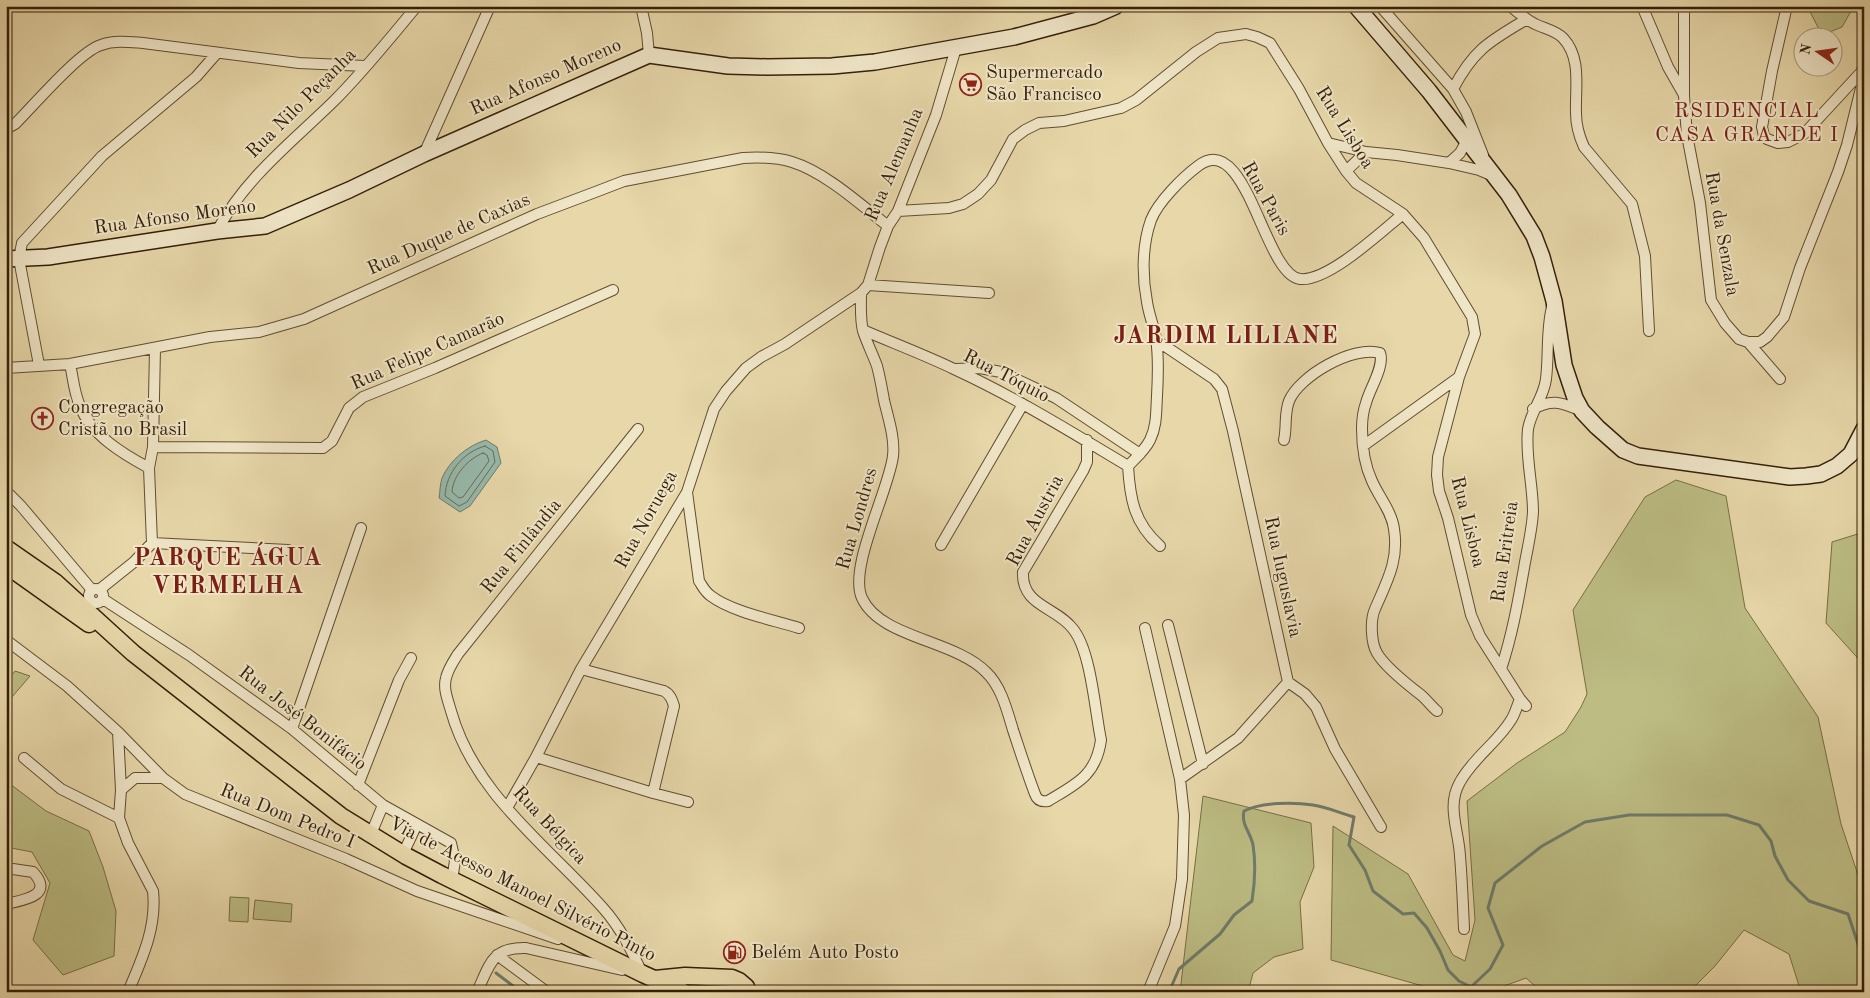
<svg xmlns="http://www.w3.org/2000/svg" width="1870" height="998" font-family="'Old Standard TT',serif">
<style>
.green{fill:#bcbc83;stroke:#786e46}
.water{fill:#97b9ab;stroke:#6f7b6a}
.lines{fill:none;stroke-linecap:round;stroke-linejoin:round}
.shore{stroke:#666c5a;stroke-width:1}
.stream{stroke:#6f7b6a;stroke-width:3}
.minor-casing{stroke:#614d30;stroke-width:12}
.secondary-casing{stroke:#341f08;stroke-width:18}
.primary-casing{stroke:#341f08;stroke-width:19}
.minor{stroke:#efe5c7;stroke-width:10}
.secondary{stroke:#efe5c7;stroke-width:15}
.primary{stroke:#e7d7a9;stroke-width:16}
.labels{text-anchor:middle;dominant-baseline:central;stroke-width:4;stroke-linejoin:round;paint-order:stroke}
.poi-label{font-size:19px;fill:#341f08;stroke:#efe5c7;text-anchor:start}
.street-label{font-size:19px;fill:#341f08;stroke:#efe5c7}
.quarter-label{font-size:21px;letter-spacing:1px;fill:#7a1f14;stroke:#efe5c7}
.district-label{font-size:24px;font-weight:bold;letter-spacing:1px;fill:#7a1f14;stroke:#efe5c7}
</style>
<rect width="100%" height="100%" fill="#e7d7a9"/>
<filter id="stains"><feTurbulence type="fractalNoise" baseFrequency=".004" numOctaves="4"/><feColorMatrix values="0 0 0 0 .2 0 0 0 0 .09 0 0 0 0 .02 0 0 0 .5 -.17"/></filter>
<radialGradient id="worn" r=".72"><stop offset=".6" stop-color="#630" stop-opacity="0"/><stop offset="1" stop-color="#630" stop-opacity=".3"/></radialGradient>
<path class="green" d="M1807 6H1854L1842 27 1822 35Z
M1676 480 1726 496 1745 608 1818 717 1841 824 1864 893V992H1801L1789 954 1744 930 1715 966 1689 992H1542L1526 978 1488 992H1444L1331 960 1333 826 1408 874 1453 955 1465 961 1475 920 1467 801 1517 763 1565 732 1581 707 1587 694 1573 610 1645 497Z
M1864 532V665L1826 623 1832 542Z
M15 671 30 676 6 704V682Z
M6 781 46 811 89 831 103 867 116 911 114 956 63 975 33 940 50 883 32 852 6 847Z
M1203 796 1311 823 1314 867 1300 902 1303 949 1274 957 1253 973 1248 992H1180Z
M230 897 249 898 248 922 229 921Z
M255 900 292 904 291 922 253 919Z"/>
<path class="water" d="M486 440 497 447 501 463 470 506 460 512 439 498C440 492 440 484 442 478 450 460 467 446 486 440Z"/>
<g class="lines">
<path class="shore" d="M485 446 493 451 495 462 467 502 459 506 445 496C446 473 463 452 485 446Z
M483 453 487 455 489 461 463 497 459 498 452 492C453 475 468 459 483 453Z"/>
<path class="stream" d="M496 973 521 992
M1169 992 1179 969 1220 934 1234 915 1252 901C1255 882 1256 864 1253 845 1250 831 1241 825 1244 811 1261 802 1294 802 1313 805 1327 807 1340 813 1354 817L1349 845 1365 870 1373 891 1403 914 1414 913 1427 928 1440 951 1448 970 1459 981 1471 987 1490 969 1503 945 1488 908 1495 883 1542 846 1585 822 1629 815H1727L1759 825 1771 841 1775 856 1788 880 1809 901 1848 914 1864 962"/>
<defs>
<path id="minor" d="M641 6 647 33 649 55
M1380 6 1453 89 1466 112 1483 155
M1510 6C1518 12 1526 20 1535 24 1545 29 1555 30 1563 38 1582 58 1575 88 1576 113 1576 125 1579 136 1584 147L1632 204 1645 256 1649 331
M1642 6 1668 67 1684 95
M1684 6V96L1687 135 1700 203 1711 300 1725 323 1739 339 1748 342H1760L1767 337 1784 317 1800 268 1838 172 1847 145 1864 76
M1787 6 1772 71 1762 127 1764 136 1767 139 1778 143 1788 142 1804 134 1864 69
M6 7 7 6
M1453 89C1474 49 1490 41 1527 19
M6 129 15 124C34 105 79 52 101 45 115 40 129 42 143 43L299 63 365 66
M1328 143 1366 152 1397 155 1449 163 1479 170 1493 176
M424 154 490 6
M1449 163 1460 153 1467 140
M1346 171 1366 152
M898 211 949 208 963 204 978 194 991 180 1013 139 1025 130 1039 123 1064 121 1121 108 1136 100 1196 52 1218 38 1246 34 1257 37 1270 43 1299 89 1328 143 1346 171 1356 183 1403 214 1424 238 1472 317 1475 334 1459 377 1438 457 1437 475 1439 491 1448 518 1471 615 1480 636 1520 699 1526 706
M217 231C245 178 292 142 334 101 364 71 390 38 417 6
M868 285 989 293
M861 293C861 306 860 319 863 331 867 343 873 355 877 366 880 377 882 389 884 400 888 418 895 437 893 456 889 490 848 568 862 598 880 638 955 640 986 672 1001 686 1007 710 1013 730 1020 751 1027 773 1035 794 1037 800 1041 802 1048 801 1076 784 1096 776 1101 740 1095 711 1091 651 1073 629 1057 607 1021 606 1023 572L1083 471 1087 462V440
M863 330C893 343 925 355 954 369 1015 397 1071 432 1128 466 1130 499 1134 523 1160 546
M1156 340 1214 379 1222 389 1233 431 1288 682 1305 694 1316 707 1335 749 1381 827
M1748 342 1780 379
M70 364C73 377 74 393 80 406 91 435 123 454 149 468
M39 365 19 259 22 243 102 156 196 77 217 53
M6 368 70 364 210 337 259 332 304 319 537 214 598 191 624 181 743 158C759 157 776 157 792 162 825 172 861 205 888 226
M956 369 980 368 1001 372 1056 398 1140 454
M1533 409C1553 398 1562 403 1582 411
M638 429 458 654C453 662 448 669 446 678 443 689 448 700 451 711 474 794 548 846 603 908 620 927 631 949 642 973
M1284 440C1287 427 1284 414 1289 401 1299 376 1353 345 1380 353 1385 366 1369 390 1366 403 1363 411 1362 421 1362 429 1362 446 1365 466 1372 481 1379 497 1392 512 1394 529 1399 561 1387 581 1375 609 1370 620 1371 643 1377 653 1385 667 1408 685 1421 695 1427 700 1431 706 1437 711
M1363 446 1459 377
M153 447 323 448 332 441 349 408 363 397 435 368 613 290
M1128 466C1136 458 1145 450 1150 440 1157 426 1156 411 1157 396 1158 378 1159 357 1156 339 1154 327 1149 315 1147 302 1142 276 1142 245 1151 220 1158 202 1182 178 1198 166 1247 129 1264 275 1300 279 1328 282 1382 231 1403 214
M6 491 21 506 92 590
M687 492 699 581C703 587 705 592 711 596 732 612 774 620 799 628
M152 543 288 550
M941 545 1023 404
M89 596a7 7 0 1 1 14 0a7 7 0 1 1-14 0Z
M99 590 134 562 152 543 149 468 153 447 155 348
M103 599 189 655 292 729 383 805 451 843 455 861 452 880
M1168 625 1203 764
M1145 628 1180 779 1184 815 1182 879 1175 926 1148 992
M6 640 67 686 118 732 163 778 185 794 346 859 417 891 558 939
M581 669 664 691C670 694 672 699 674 706L653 793
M1501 669C1512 636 1518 602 1524 568 1527 550 1532 531 1533 512 1533 484 1525 456 1528 429 1531 411 1544 397 1546 379 1549 355 1546 331 1552 307
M292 729 361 528
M118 732 121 790 119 818 128 843 153 891C157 927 142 959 128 992
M536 757 653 793 688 802
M24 758 61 789 119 818
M1180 779 1238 738 1288 682
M358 785 399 680 411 658
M121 790 135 778H163
M507 808 536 757 581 669 687 492 714 409 726 391 746 368 761 357 785 344 861 293 868 285 880 247 888 226 898 211 936 115 956 48
M371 834 383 805
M403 854 417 824
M6 868 33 872C55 896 23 900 6 904
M1464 929C1463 905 1462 880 1460 856 1459 831 1446 806 1460 782 1473 758 1497 743 1511 720 1515 714 1517 706 1520 699
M497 955 547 992
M477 992C490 964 492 947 526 948L622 970"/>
<path id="secondary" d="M1356 6 1429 91 1509 195 1534 236 1542 257 1554 301 1564 365 1575 398 1582 411 1597 427 1623 450 1638 456 1790 477 1806 476 1821 474 1837 466 1851 454 1864 429
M6 259 48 257 217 231 265 226 349 190 424 154 649 55 728 66 767 67 832 66 875 62 1014 37 1093 16 1116 6"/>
<path id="primary" d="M6 548 55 582 133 653 341 816 406 856 442 875 643 974 683 992
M6 565 89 624
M655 979 685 976 732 978 739 981 746 987V992"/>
</defs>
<use href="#minor" class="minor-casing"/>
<use href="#secondary" class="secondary-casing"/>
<use href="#primary" class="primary-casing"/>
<use href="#minor" class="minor"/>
<use href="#secondary" class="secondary"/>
<use href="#primary" class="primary"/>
</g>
<defs>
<symbol id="supermarket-ring" viewBox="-11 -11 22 22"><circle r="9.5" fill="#efe5c7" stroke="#8f2418" stroke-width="1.5"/><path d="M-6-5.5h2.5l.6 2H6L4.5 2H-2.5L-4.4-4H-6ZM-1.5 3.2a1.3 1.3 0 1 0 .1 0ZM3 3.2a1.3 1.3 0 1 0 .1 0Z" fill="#8f2418"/></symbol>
<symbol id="church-ring" viewBox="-11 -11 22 22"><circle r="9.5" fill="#efe5c7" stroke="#8f2418" stroke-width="1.5"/><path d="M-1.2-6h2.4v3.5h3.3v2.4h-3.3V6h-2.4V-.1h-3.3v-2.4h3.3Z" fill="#8f2418"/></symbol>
<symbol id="fuel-ring" viewBox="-11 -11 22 22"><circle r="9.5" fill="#efe5c7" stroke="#8f2418" stroke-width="1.5"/><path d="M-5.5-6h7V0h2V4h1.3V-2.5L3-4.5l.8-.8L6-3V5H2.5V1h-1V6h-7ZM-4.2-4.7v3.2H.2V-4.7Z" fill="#8f2418"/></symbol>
</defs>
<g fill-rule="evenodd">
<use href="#supermarket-ring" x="958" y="72" width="25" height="25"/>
<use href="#church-ring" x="30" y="406" width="25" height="25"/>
<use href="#fuel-ring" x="722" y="940" width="25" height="25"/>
</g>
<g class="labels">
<g class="poi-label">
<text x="986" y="73">Supermercado<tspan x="986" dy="22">São Francisco</tspan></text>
<text x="58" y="408">Congregação<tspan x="58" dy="22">Cristã no Brasil</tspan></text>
<text x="751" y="953">Belém Auto Posto</text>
</g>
<g class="street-label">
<text transform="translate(546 78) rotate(-24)">Rua Afonso Moreno</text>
<text transform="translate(302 104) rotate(-45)">Rua Nilo Peçanha</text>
<text transform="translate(1344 128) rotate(58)">Rua Lisboa</text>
<text transform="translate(895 165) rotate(-67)">Rua Alemanha</text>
<text transform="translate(1265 199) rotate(61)">Rua Paris</text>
<text transform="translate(175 218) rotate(-8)">Rua Afonso Moreno</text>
<text transform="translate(1721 234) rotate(80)">Rua da Senzala</text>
<text transform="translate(449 235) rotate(-24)">Rua Duque de Caxias</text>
<text transform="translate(428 352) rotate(-24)">Rua Felipe Camarão</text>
<text transform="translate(1006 377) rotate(27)">Rua Tóquio</text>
<text transform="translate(858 519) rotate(-74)">Rua Londres</text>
<text transform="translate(647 520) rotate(-61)">Rua Noruega</text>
<text transform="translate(1036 521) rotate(-62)">Rua Austria</text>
<text transform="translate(1467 522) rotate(76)">Rua Lisboa</text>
<text transform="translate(522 547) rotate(-51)">Rua Finlândia</text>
<text transform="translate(1506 552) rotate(-82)">Rua Eritreia</text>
<text transform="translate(1282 577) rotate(78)">Rua Iuguslavia</text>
<text transform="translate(302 719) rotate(38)">Rua José Bonifácio</text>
<text transform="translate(287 817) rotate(22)">Rua Dom Pedro I</text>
<text transform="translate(549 826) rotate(47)">Rua Bélgica</text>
<text transform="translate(522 890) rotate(27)">Via de Acesso Manoel Silvério Pinto</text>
</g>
<g class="quarter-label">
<text x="1747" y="111">RSIDENCIAL<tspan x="1747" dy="24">CASA GRANDE I</tspan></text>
</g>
<g class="district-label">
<text x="1226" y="337">JARDIM LILIANE</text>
<text x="228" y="559">PARQUE ÁGUA<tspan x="228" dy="28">VERMELHA</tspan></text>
</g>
</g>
<rect width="1870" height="998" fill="none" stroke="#e7d7a9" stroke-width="25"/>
<rect x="8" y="8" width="1855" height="983" fill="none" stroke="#341f08" stroke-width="2.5"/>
<rect x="12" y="12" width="1845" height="973" fill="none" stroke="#341f08"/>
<g transform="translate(1818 52) rotate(283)"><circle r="24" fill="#efe5c7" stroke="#a4967b"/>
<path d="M0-4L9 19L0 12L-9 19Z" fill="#8f2418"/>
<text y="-8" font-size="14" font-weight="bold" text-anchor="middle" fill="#341f08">N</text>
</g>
<rect width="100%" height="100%" filter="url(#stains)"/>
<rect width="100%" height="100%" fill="url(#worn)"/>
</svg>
